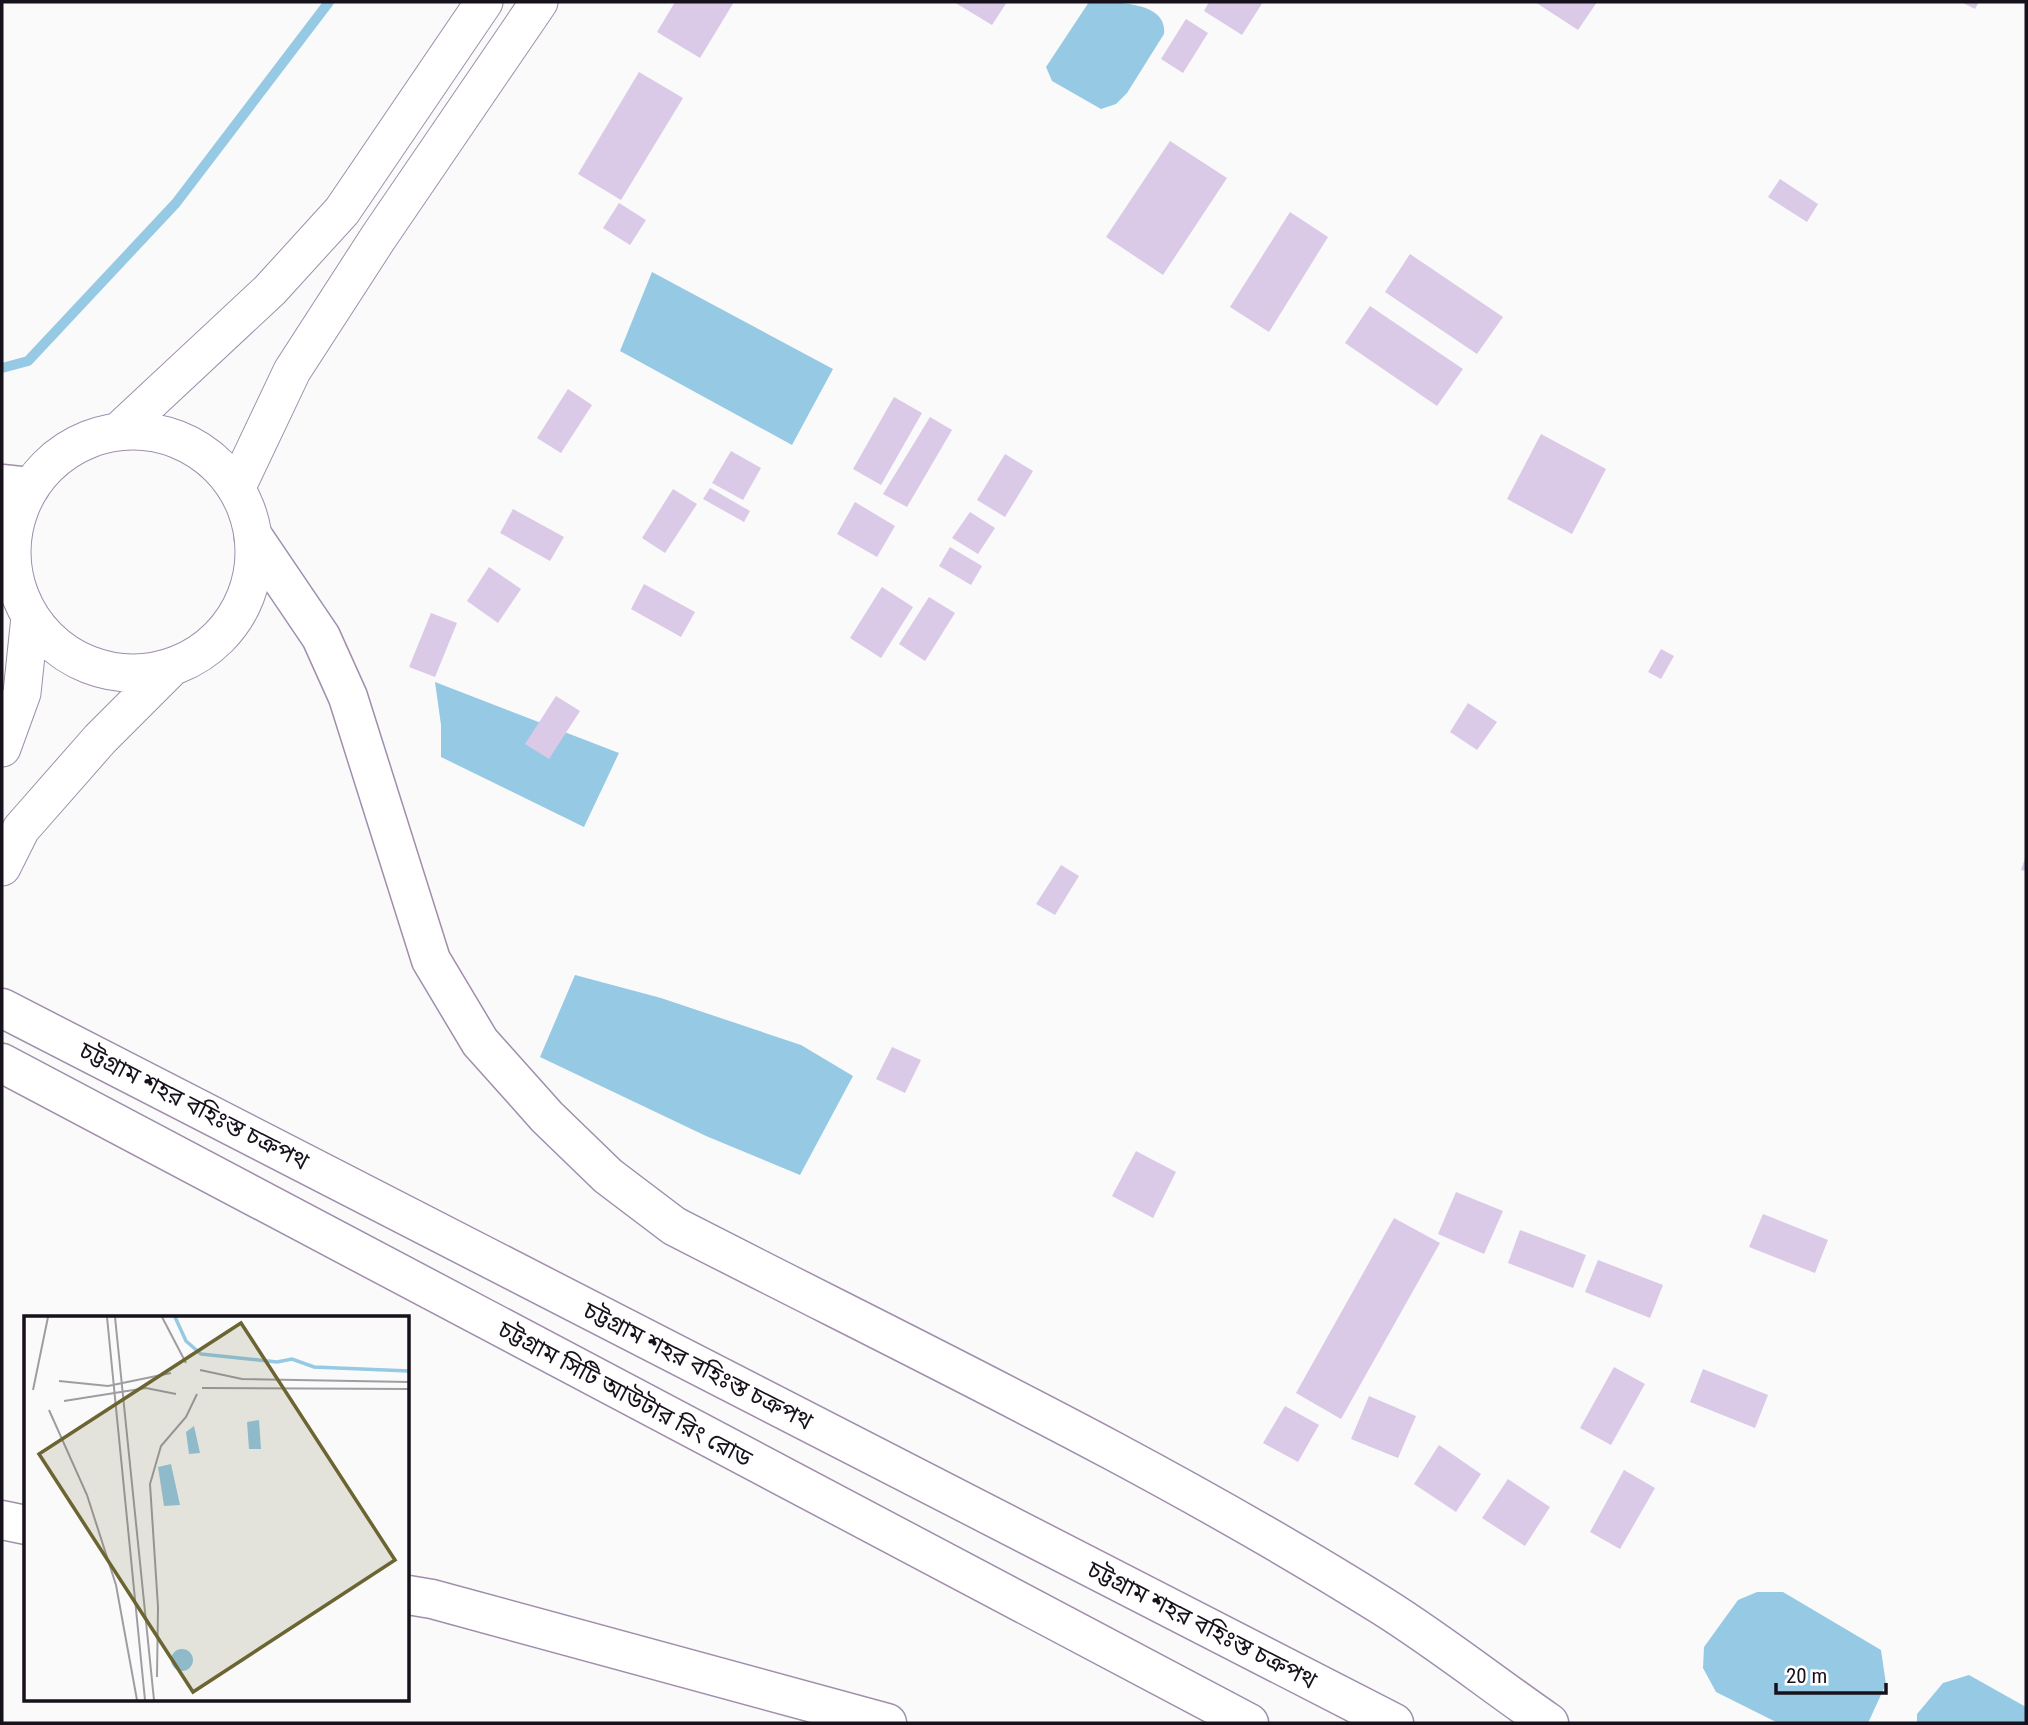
<svg xmlns="http://www.w3.org/2000/svg" width="2028" height="1725" font-family="'Roboto Condensed','Noto Sans Bengali',sans-serif">
<style>
.water{fill:#96c9e4}
.lines{fill:none;stroke-linecap:round;stroke-linejoin:round}
.stream{stroke:#96c9e4;stroke-width:10}
.building{fill:#dbc9e8}
.minor-casing{stroke:#a08eac;stroke-width:39}
.primary-casing{stroke:#a08eac;stroke-width:41}
.minor{stroke:#fff;stroke-width:37}
.primary{stroke:#fff;stroke-width:38}
.labels{text-anchor:middle;dominant-baseline:central;stroke-width:5;stroke-linejoin:round;paint-order:stroke}
.street-label{font-size:24px;fill:#17111b;stroke:#fff}
.inset-river{fill:none;stroke:#96c9e4;stroke-width:3.5}
.inset-road{fill:none;stroke:#9f9da1;stroke-width:2}
.view{fill:#6c6532;fill-opacity:0.15;stroke:#6c6532;stroke-width:3.5}
.inset-edge{fill:none;stroke:#17111b;stroke-width:3.5}
</style>
<rect width="100%" height="100%" fill="#fafafa"/>
<path class="water" d="M1089 2C1112 2 1168 0 1164 34L1127 93 1116 104 1101 109 1052 81 1046 67Z
M652 272 833 369 792 445 620 351Z
M435 682 619 753 584 827 441 757V725Z
M575 975 661 998 801 1045 853 1076 800 1175 706 1136 540 1057Z
M1757 1592H1783L1881 1650 1886 1684 1868 1723H1778L1716 1692 1703 1668 1704 1647 1738 1600Z
M1969 1675 2026 1707V1723H1917V1714L1943 1683Z"/>
<g class="lines">
<path class="stream" d="M2 368 28 361 176 203 329 2"/>
</g>
<path class="building" d="M675 2H734L700 58 657 32Z
M954 2H1007L992 25Z
M1209 2H1263L1242 35 1204 11Z
M1535 2H1597L1578 30Z
M1961 2H1979L1975 9Z
M1186 19 1208 33 1183 73 1161 59Z
M639 72 683 98 621 200 578 174Z
M1170 141 1227 178 1163 275 1106 237Z
M1780 179 1818 204 1807 222 1768 197Z
M619 203 646 220 630 245 603 228Z
M1290 212 1328 237 1269 332 1230 307Z
M1410 254 1503 317 1477 354 1385 292Z
M1370 306 1463 369 1437 406 1345 343Z
M568 389 592 405 561 453 537 438Z
M894 397 922 413 881 485 853 469Z
M930 417 952 430 907 507 883 494Z
M1541 434 1606 469 1572 534 1507 499Z
M731 451 761 468 743 500 712 483Z
M1005 454 1033 471 1005 517 977 500Z
M710 488 750 511 744 522 703 499Z
M673 489 697 504 665 553 642 538Z
M855 502 895 526 877 557 837 534Z
M513 509 564 537 550 561 500 533Z
M970 512 995 528 978 554 952 538Z
M950 547 982 566 971 585 939 566Z
M489 567 521 589 498 623 467 601Z
M644 584 695 612 681 637 631 609Z
M882 587 913 607 881 658 850 638Z
M929 597 955 613 925 661 899 644Z
M431 613 457 623 435 677 409 667Z
M1661 649 1674 656 1661 679 1648 672Z
M556 696 580 711 549 759 525 744Z
M1468 703 1497 722 1477 750 1450 732Z
M2026 855V871L2021 870Z
M1061 865 1079 876 1055 915 1036 904Z
M892 1047 921 1060 905 1093 876 1079Z
M1136 1151 1176 1172 1153 1218 1112 1196Z
M1456 1192 1503 1211 1484 1254 1438 1234Z
M1763 1214 1828 1240 1815 1273 1749 1247Z
M1394 1218 1440 1243 1341 1419 1296 1393Z
M1520 1230 1586 1255 1573 1288 1508 1263Z
M1598 1260 1663 1285 1650 1318 1585 1292Z
M1614 1367 1645 1384 1611 1445 1580 1428Z
M1703 1369 1768 1395 1755 1428 1690 1402Z
M1369 1396 1416 1416 1398 1458 1351 1439Z
M1285 1406 1319 1425 1298 1462 1263 1443Z
M1439 1445 1481 1474 1456 1512 1414 1484Z
M1624 1470 1655 1488 1620 1549 1590 1532Z
M1508 1479 1550 1507 1525 1546 1482 1518Z"/>
<g class="lines">
<defs>
<path id="minor" d="M120 430 270 290 342 211 484 2
M12 552a121 121 0 1 1 242 0a121 121 0 1 1-242 0Z
M237 487 292 371 378 238 539 2
M2 748 22 693 30 617
M2 867 21 829 100 739 173 666"/>
<path id="primary" d="M2 484 30 487
M254 538 321 637 348 697 431 960 480 1042 547 1117 608 1176 674 1226C913 1349 1157 1464 1384 1607 1441 1643 1494 1685 1549 1723
M2 1008 1394 1723
M2 1063 1249 1723
M2 1520 26 1525
M408 1595 432 1599 887 1723"/>
</defs>
<use href="#minor" class="minor-casing"/>
<use href="#primary" class="primary-casing"/>
<use href="#minor" class="minor"/>
<use href="#primary" class="primary"/>
</g>
<g class="labels">
<g class="street-label">
<text transform="translate(194 1106) rotate(27)">চট্টগ্রাম শহর বহিঃস্ত চক্রপথ</text>
<text transform="translate(698 1366) rotate(27)">চট্টগ্রাম শহর বহিঃস্ত চক্রপথ</text>
<text transform="translate(625 1394) rotate(28)">চট্টগ্রাম সিটি আউটার রিং রোড</text>
<text transform="translate(1202 1625) rotate(27)">চট্টগ্রাম শহর বহিঃস্ত চক্রপথ</text>
</g>
</g>
<g transform="translate(24 1316)">
<rect width="385" height="385" fill="#fafafa"/>
<path d="M235 104 237 133H225L223 106ZM170 110 176 137 165 138 162 116ZM147 148 156 189 140 190 134 151ZM147 344a11 11 0 1 1 22 0a11 11 0 1 1-22 0Z" fill="#96c9e4"/>
<path class="inset-river" d="M151 1 162 25 177 38 253 46 268 43 290 51 385 55"/>
<path class="inset-road" d="M83 1 121 384M91 1 130 384M138 1 162 47M176 54 218 63 385 66M35 65 84 70 147 57M178 72 385 73M9 74 24 1M40 85 122 72 152 78M25 94 63 179 92 269 113 384M133 361 134 291 126 168 137 130 162 101 173 78"/>
<path class="view" d="M217 7 371 244 169 376 15 138Z"/>
<rect width="385" height="385" class="inset-edge"/>
</g>
<rect width="2028" height="1725" fill="none" stroke="#17111b" stroke-width="7"/>
<path d="M1776 1683v10h110v-10" fill="none" stroke="#17111b" stroke-width="3.5"/>
<text x="1786" y="1683" font-size="21" fill="#17111b" stroke="#ffffff" stroke-width="5" paint-order="stroke">20 m</text>
</svg>
